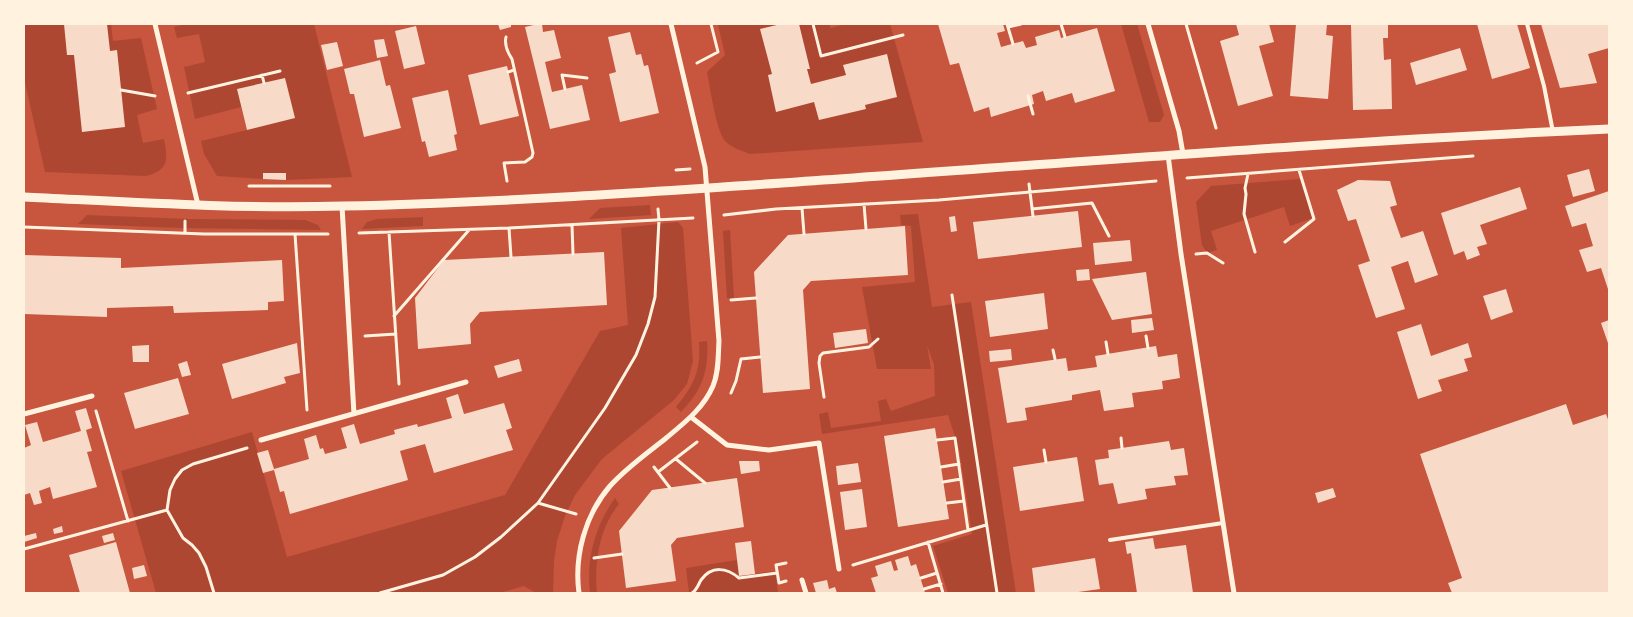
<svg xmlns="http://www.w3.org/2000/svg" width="1633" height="617" font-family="Manrope,sans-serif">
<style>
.green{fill:#ae4732}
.building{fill:#f7dbc8}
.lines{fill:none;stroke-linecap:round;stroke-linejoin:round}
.path{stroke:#fff3e0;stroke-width:3}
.service{stroke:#fff3e0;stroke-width:4}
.minor{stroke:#fff3e0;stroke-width:5}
.tertiary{stroke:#fff3e0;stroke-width:9}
</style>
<rect width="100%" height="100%" fill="#c8553d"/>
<path class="green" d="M24 24H111L113 41 141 38 157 109 137 115 143 143 164 139C168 159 169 170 146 176L45 172 24 78Z
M186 24H314L352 177 286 180V173H264L263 179 217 176 204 154 201 141 247 130 241 107 195 119 184 67 205 62 199 34 177 38 174 27Z
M718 24H829L831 28 846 24H890L923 142 750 154C742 151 731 147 725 141 716 130 710 87 707 72L725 55Z
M1121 24H1137L1164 115 1160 122H1149Z
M1300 179 1313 218 1290 226 1284 207 1211 231 1217 250 1207 253 1202 245 1196 202 1211 186Z
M650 205 651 215 589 219 600 208Z
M918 214 932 307 971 302 1016 593H948L933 546 972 534 959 449 948 415 822 434 819 414 828 412 831 428 881 421 878 401 886 399 891 411 935 396 934 365 927 345 931 369H877L862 287 915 282 911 226 901 225 900 215Z
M87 215 189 219 305 220 318 225 321 230 181 228 78 224Z
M423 217V226L362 229 367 222 377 219Z
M678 222 683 228 693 361 687 384 674 400 602 459 575 495 565 516 557 541 554 561 553 593H536L524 586 499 593H156L121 471 252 432 287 557 505 495 600 331 628 325 621 228Z
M730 230 734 298H727L723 231Z
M707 341C709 371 702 391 681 412L676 407C694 385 701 371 699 342Z
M615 498 619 504C599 528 594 563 597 593H590C586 559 595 526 615 498Z
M737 560 740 576 775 571 778 593H689L686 568Z"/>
<path class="building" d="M64 24H107L110 51 117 50 125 127 82 132 74 55H67Z
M498 24H511V27L500 30Z
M538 24H542L543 32 554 30 561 58 545 62 552 92 582 85 590 120 550 129 525 27Z
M781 24H799L810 69H807L811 84 846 75 843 65 887 54 897 97 865 105 866 109 819 120 814 102 776 112 768 75 772 74 760 29Z
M938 24H1003L1005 31 997 33 1001 47 1023 41 1026 48 1037 45 1035 37 1059 30 1061 38 1097 28 1115 91 1075 103 1072 93 1046 101 1043 91 1032 95 1034 104 991 117 989 107 974 112 959 63 950 65Z
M1236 24H1269L1274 42 1259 46 1273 96 1238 106 1220 41 1239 35Z
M1296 24H1327L1326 35 1333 36 1328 99 1290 96Z
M1351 24H1388V38H1383L1384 60 1391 59 1392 109 1353 110Z
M1477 24H1517L1530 68 1492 79Z
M1541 24H1569V25L1575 24H1609V48L1588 54 1597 83 1560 88Z
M416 26 425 64 404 69 395 31Z
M630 32 636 55 641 54 644 66 648 65 659 113 620 122 609 74 616 72 608 37Z
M384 39 388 56 377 58 374 40Z
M337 42 343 66 327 70 321 45Z
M1460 48 1467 70 1416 85 1410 63Z
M380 60 386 86 390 85 401 128 364 137 354 94H350L344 69Z
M507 66 519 116 480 125 468 75Z
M285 78 295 118 247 130 237 89Z
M448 90 457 134 454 135 457 150 429 157 425 141 422 142 412 98Z
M1589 169 1595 191 1573 197 1567 175Z
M263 173H286V180L263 179Z
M1358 180 1390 181 1397 205 1390 207 1401 238 1423 231 1438 275 1415 283 1408 261 1391 267 1405 309 1376 318 1358 265 1370 261 1356 219 1348 221 1337 190Z
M1520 187 1527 209 1480 225 1487 244 1477 247 1480 255 1467 260 1464 251 1454 255 1441 213Z
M1609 191V292L1601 268 1587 272 1579 250 1593 246 1586 223 1572 227 1565 206Z
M1078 211 1082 247 978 259 973 222Z
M955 216 957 231 951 232 949 217Z
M905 226 908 275 811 281 803 290 810 389 763 393 754 272 788 235Z
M1130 240 1132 261 1095 265 1093 243Z
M604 252 607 305 480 312 470 324 471 344 418 349 415 298 444 260Z
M24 255 121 258V268L282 260 284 301 268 302V310L174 313 173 306 107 308V317L24 314Z
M1089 269 1090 280 1077 281 1076 270Z
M1146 272 1152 314 1112 320 1092 279Z
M1506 289 1513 312 1491 320 1483 296Z
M1044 293 1048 329 990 337 985 301Z
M1152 318 1154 330 1132 333 1131 320Z
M1609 320V346L1601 323Z
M1421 324 1431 356 1468 343 1472 357 1464 359 1468 371 1438 380 1442 391 1418 399 1397 332Z
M866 329 868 343 835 348 833 333Z
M297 343 300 373 284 377 286 383 232 399 222 364Z
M149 345V362H133L132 346Z
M1156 346 1158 357 1177 354 1180 378 1162 381 1163 389 1132 393 1134 407 1104 411 1100 390 1072 395V400L1025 408 1027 420 1007 423 998 368 1066 358 1068 371 1097 367 1095 356Z
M1011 349 1012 360 990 362 989 351Z
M519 359 522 371 498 378 494 366Z
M187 361 191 375 182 377 178 364Z
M178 378 189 414 135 429 124 393Z
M458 394 464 414 504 403 512 428 506 430 513 450 434 473 425 444 400 451 408 480 290 514 284 491 280 492 274 470 263 473 257 453 268 450 274 469 309 459 304 439 316 435 320 449 323 448 325 454 347 448 341 428 354 424 360 444 395 434 394 430 417 424 418 427 452 418 446 398Z
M1566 404 1573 425 1606 414 1609 422V593H1452L1448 583 1462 578 1420 454Z
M86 408 92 428 86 430 92 451 87 452 97 487 53 499 50 487 39 491 42 503 34 505 30 493 24 495V448L31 445 25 425 37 422 43 442 81 431 75 411Z
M935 428 949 519 898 527 884 436Z
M1169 441 1171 450 1184 448 1188 475 1174 476 1176 485 1145 489 1147 499 1118 504 1113 483 1099 485 1095 460 1109 458 1108 450Z
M1077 457 1084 501 1020 511 1013 467Z
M739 461H759L760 471 741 474Z
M858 463 861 482 838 485 836 466Z
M737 478 744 527 677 538 671 545 676 581 626 588 619 531 652 490Z
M1333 488 1336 497 1318 503 1315 493Z
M862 489 867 527 845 530 840 492Z
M62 526 63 532 54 534 53 529Z
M36 533 37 538 24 542V536Z
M113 533 115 540 104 543 102 536Z
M1153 538 1155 549 1186 545 1193 593H1137L1131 553 1127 554 1125 542Z
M751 541 755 574 739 576 735 543Z
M116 542 130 593H80L69 555Z
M908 556 911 566 916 564 925 593H876L871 578 878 576 875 566 891 561 894 571 898 570 895 560Z
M1095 558 1100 589 1071 593H1035L1032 568Z
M144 565 147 576 134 579 132 568Z
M827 580 829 589 835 587 837 593H816L813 583Z"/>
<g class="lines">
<path class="path" d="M813 24 821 56 903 35
M1007 24 1013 44
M1061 24 1065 37
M1186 24 1216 128
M1008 27 1021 24
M506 37C504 45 508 53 512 59L533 153 532 157 525 162 504 163 507 181
M697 63 718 52 711 24
M508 72 514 70
M262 75 264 83
M565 89 562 75 587 78
M121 90 155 96
M188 93 280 71
M1028 96 1033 114
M676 170 690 169
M1248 174 1245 188 1246 194 1244 214 1255 252
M1187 178 1473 156
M1029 184 1033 216
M249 186H330
M864 204 866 229
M802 208 804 234
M1032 209 1092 203 1109 236
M724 215 776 209 939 200 1156 181
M185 221V233
M572 225 573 254
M24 227 204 234H328
M509 228 511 257
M389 232 399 384
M359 233 509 228 693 218
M295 234 307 410
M1285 242 1314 219 1299 170
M1196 254 1207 253 1223 263
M952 295 997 593
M731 300 756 298
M394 316 469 230
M365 336 396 334
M1146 336 1148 348
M1106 342 1108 354
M1053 350 1055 359
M731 393 736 381 741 359 760 357
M824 397 819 363 820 356 823 353 869 347 878 339
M96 411 128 521
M1121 438 1122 448
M937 440 955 438 968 530
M1044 450 1046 462
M676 459 705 483
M654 467 670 488
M941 467 959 464
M658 472 697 442
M943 482 961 479
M538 503 576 514
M947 503 964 501
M928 542 943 593
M24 549 167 510
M594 558 622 554
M786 563 776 565 779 583 786 581
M853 565 986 525
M921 578 937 573
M924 589 941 584
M214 593 206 567 199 553 192 545 183 538 167 510 170 490 175 479 182 470 193 464 247 448
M380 593 443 575 475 557 501 537 538 503 605 408 636 355 648 324 655 297 659 220 658 209
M692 593C697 590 698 585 701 580 712 565 727 568 739 578L777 573"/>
<path class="service" d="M1527 24 1544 86 1553 132
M1110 540 1223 523"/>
<path class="minor" d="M155 24 198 205
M1148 24 1179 131 1183 154
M1168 155 1181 254 1234 593
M342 206 354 414
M24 414 92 396
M691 417 727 445 769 450 819 443 839 569
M261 440 466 382
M802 580 806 593
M579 593C574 556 585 515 610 486 626 468 646 454 665 439 684 423 703 409 713 386 719 372 718 356 719 341L705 167 671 24"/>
<path class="tertiary" d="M24 197C130 202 236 209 343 206 494 203 646 192 797 182 1068 163 1338 141 1609 129"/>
</g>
<rect width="1633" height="617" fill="none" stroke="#fff3e0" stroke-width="50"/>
</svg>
